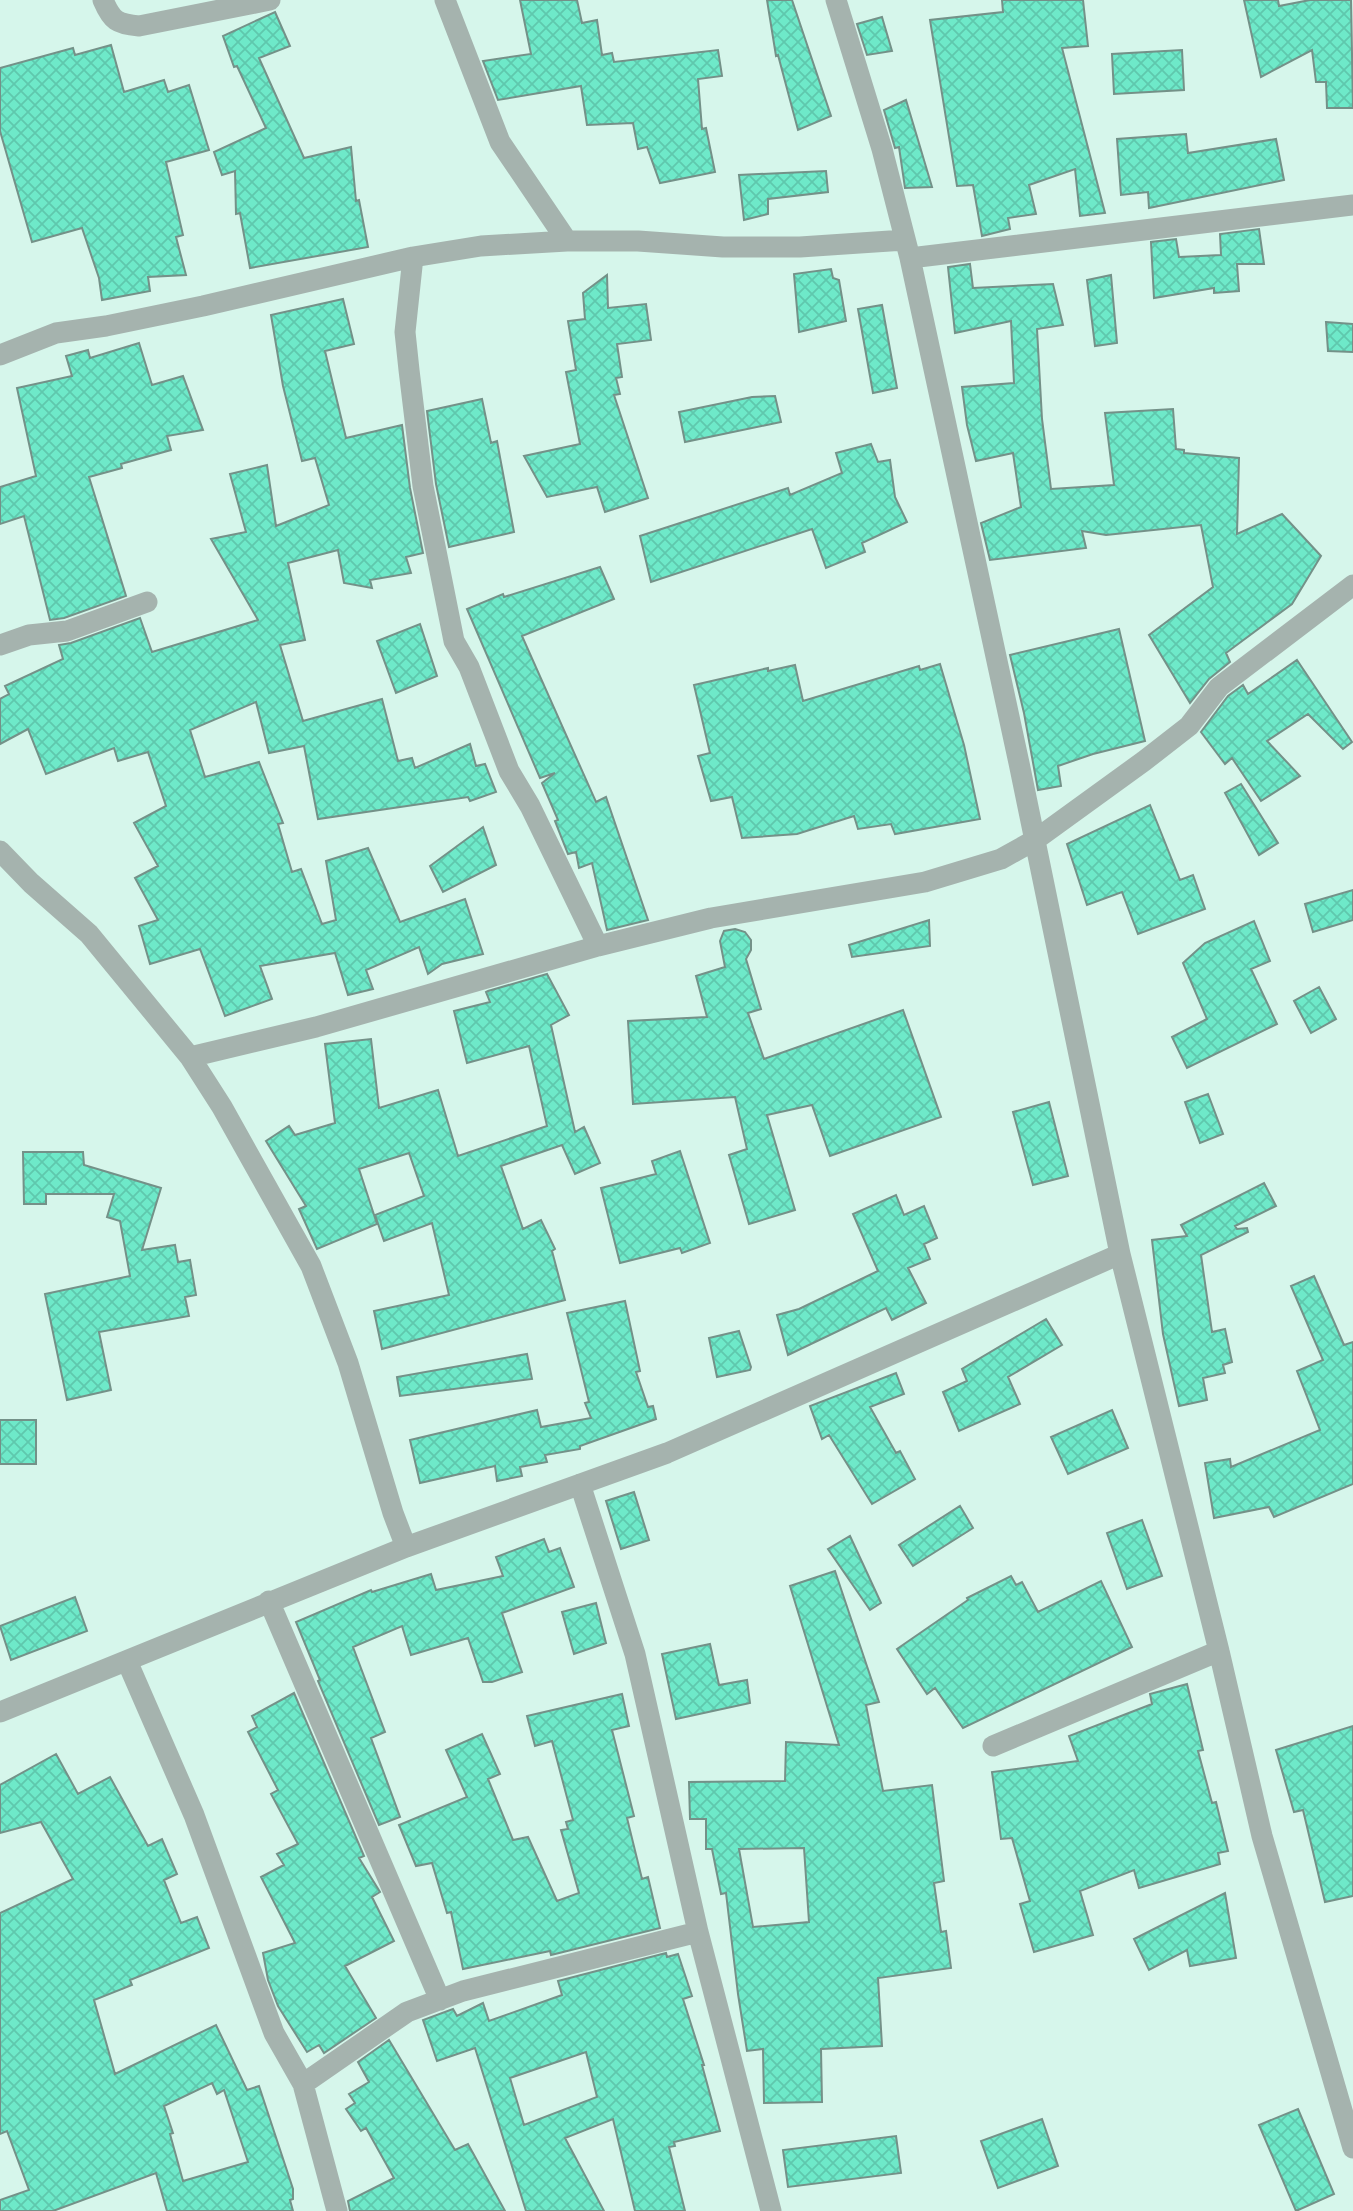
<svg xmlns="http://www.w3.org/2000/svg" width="1353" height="2211" font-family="Karla,sans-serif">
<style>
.building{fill:url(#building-cross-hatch);stroke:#749188;stroke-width:2;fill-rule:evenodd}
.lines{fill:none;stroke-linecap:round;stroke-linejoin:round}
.minor{stroke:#a5b3ae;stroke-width:21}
</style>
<defs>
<pattern id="building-cross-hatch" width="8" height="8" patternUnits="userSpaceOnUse" patternTransform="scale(1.75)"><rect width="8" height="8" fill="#6ee9c9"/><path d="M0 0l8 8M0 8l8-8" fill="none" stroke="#5fc8ad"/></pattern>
</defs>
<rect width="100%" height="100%" fill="#d6f6eb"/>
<path class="building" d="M520 0H577L582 23 597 20 602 55 612 53 614 62 718 50 722 76 698 79 702 129 706 128 715 172 660 183 647 147 638 149 633 123 587 125 581 86 498 100 483 61 531 54Z
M767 0H792L831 116 798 130 778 55 776 56Z
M1002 0H1083L1088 46 1062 48 1105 213 1080 216 1075 169 1029 185 1036 214 1008 218 1010 229 982 236 973 185 957 186 930 20 1003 12Z
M1244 0H1278L1279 6 1310 0H1351L1353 108H1327L1326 82H1316L1312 50 1261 77Z
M275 12 290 46 259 58 304 158 351 147 356 201 359 200 368 247 250 268 240 213 236 214 235 171 222 175 214 152 266 128 237 66 234 67 223 36Z
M882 17 892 51 867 55 857 24Z
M111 45 124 92 164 80 168 92 189 85 209 150 166 162 183 235 176 237 186 275 148 277 150 291 102 300 99 278 82 228 32 242 0 131V68L73 48 75 55Z
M1182 50 1184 90 1114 94 1112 54Z
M906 100 918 140 932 187 905 188 899 147 895 148 884 110Z
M1186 134 1188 153 1276 139 1284 180 1149 208 1148 192 1121 195 1117 139Z
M826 171 828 192 768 199V214L744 220 739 175Z
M1259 229 1264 264H1237L1239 291 1214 293V288L1154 298 1151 242 1176 239 1179 257 1221 255 1220 234Z
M970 264 973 288 1053 284 1063 325 1037 329 1042 419 1051 489 1114 485 1105 413 1173 409 1176 449 1184 450V453L1239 458 1237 534 1282 514 1321 556 1292 604 1226 653 1230 662 1209 679 1190 703 1149 635 1213 587 1201 525 1106 535 1082 531 1086 548 990 560 981 523 1021 507 1013 453 976 461 967 425 962 387 1014 383 1011 321 955 333 948 267Z
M831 269 833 278 839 280 846 321 799 332 794 274Z
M607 275 608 308 646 304 651 340 617 344 622 377 616 378 620 394 614 395 648 498 605 512 597 487 547 497 524 456 580 444 566 372 576 370 568 321 585 319 583 293Z
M1111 275 1117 343 1095 346 1087 280Z
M343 299 354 344 325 351 346 438 402 425 410 488 423 553 406 557 411 573 370 580 372 588 344 583 338 550 288 563 305 640 280 645 303 721 382 699 398 761 412 758 415 768 470 744 476 766 485 764 496 792 470 801 468 797 318 819 304 746 269 753 256 702 190 730 205 777 259 762 283 823 278 824 292 872 301 869 322 924 336 920 326 861 368 848 400 922 465 899 483 954 442 964 428 974 419 947 366 970 373 989 348 995 335 953 260 966 272 999 225 1016 200 949 150 964 139 926 158 920 135 878 158 866 134 823 166 806 148 752 118 761 114 748 46 774 28 729 0 744V699L9 694 5 686 63 659 59 645 71 643 140 618 152 652 258 620 211 539 246 532 230 474 267 465 276 526 329 505 315 458 302 461 283 386 271 315Z
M882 305 897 388 873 393 858 309Z
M1326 322 1353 324V352L1328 351Z
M139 343 152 385 183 376 203 430 167 436 171 450 121 464 122 468 89 477 126 596 64 618 50 620 24 516 0 524V487L36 476 17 388 72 376 66 356 88 350 90 358Z
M775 396 781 422 685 442 679 412 752 397Z
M482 399 491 443 497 441 514 532 449 547 436 484 427 411Z
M871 444 878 462 890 460 895 497 907 522 862 543 865 552 826 568 812 529 651 582 640 536 788 488 790 495 842 473 836 453Z
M600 567 614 599 522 636 596 802 606 797 648 920 607 930 592 863 579 868 576 852 568 854 555 821 558 820 542 783 555 773 540 778 467 609 503 594 504 597Z
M420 624 437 676 396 693 377 641Z
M1119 629 1145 741 1093 754 1058 766 1061 786 1038 790 1024 713 1010 655Z
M1297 660 1352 742 1343 749 1308 714 1267 741 1300 776 1261 801 1232 758 1225 764 1201 732 1228 696 1243 685 1248 694Z
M940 664 964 745 980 819 895 834 891 824 858 829 854 816 797 834 742 838 732 797 711 801 698 756 710 753 694 685 768 668V671L795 665 803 701 919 666 920 670Z
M1241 784 1278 843 1259 855 1225 793Z
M1150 805 1180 880 1193 875 1205 909 1138 934 1122 892 1087 905 1067 844Z
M483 827 496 865 443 892 430 866Z
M1353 890V920L1313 932 1305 904Z
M929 920 930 946 852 957 849 945Z
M1254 921 1270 961 1251 969 1277 1024 1187 1068 1172 1037 1207 1019 1183 963 1205 943Z
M735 929 745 932 751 940V950L746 959 761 1009 748 1013 764 1059 903 1010 941 1117 830 1156 812 1105 767 1115 795 1210 749 1224 729 1155 747 1149 735 1097 633 1104 628 1021 707 1017 696 976 725 967 720 941 724 931Z
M547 974 569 1015 551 1025 575 1132 584 1127 600 1163 575 1174 562 1145 501 1166 523 1229 541 1220 555 1249 552 1251 565 1300 382 1349 374 1311 449 1295 432 1223 384 1241 375 1215 424 1196 409 1153 359 1169 377 1224 317 1249 299 1209 306 1206 266 1141 289 1126 295 1135 335 1123 325 1044 371 1039 379 1108 438 1090 458 1156 547 1126 529 1046 467 1063 454 1011 490 1002 486 992 488 991Z
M1319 987 1336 1019 1311 1033 1294 1001Z
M1208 1094 1223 1134 1200 1143 1185 1102Z
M1049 1102 1068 1176 1033 1185 1013 1112Z
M680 1151 710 1243 682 1253 680 1248 620 1263 601 1188 656 1174 652 1161Z
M23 1152H83L84 1165 161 1188 142 1250 175 1245 178 1262 190 1260 196 1295 185 1297 189 1316 99 1332 111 1390 67 1400 45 1294 130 1276 120 1221 107 1217 114 1194H46V1204H24Z
M1264 1183 1276 1206 1235 1226 1237 1229 1247 1228 1248 1232 1201 1255 1212 1332 1225 1329 1232 1362 1223 1365 1225 1373 1203 1378 1207 1400 1179 1406 1163 1334 1152 1240 1187 1236 1181 1225Z
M896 1195 904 1215 924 1206 937 1238 924 1244 930 1259 908 1268 926 1303 892 1320 886 1308 788 1355 777 1315 799 1309 878 1271 853 1214Z
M1314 1276 1344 1345 1353 1342V1484L1274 1517 1269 1507 1214 1518 1205 1463 1230 1459 1231 1467 1320 1430 1297 1371 1323 1360 1291 1286Z
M625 1301 640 1371 636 1372 648 1407 653 1406 656 1419 580 1446V1449L545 1455 547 1462 520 1467 522 1476 497 1481 495 1466 420 1483 410 1440 537 1410 541 1427 591 1418 585 1403 589 1402 567 1313Z
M1046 1319 1062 1345 1008 1377 1020 1404 959 1431 943 1392 967 1381 962 1369Z
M739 1331 751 1367 750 1370 717 1377 709 1338Z
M527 1354 532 1379 400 1396 397 1377Z
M896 1373 904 1394 870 1407 896 1453 900 1451 915 1479 872 1504 829 1435 822 1439 810 1406Z
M1112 1410 1128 1448 1068 1474 1051 1437Z
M0 1420H36V1464H0Z
M634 1492 649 1540 621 1549 606 1501Z
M960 1506 973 1528 913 1566 899 1545Z
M1142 1520 1162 1576 1127 1589 1107 1533Z
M850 1536 881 1603 870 1610 828 1549Z
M544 1539 549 1552 560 1548 574 1587 502 1613 522 1672 492 1682H483L468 1638 411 1655 402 1626 353 1647 385 1732 371 1738 400 1817 379 1825 318 1681 320 1680 296 1622 371 1590 372 1592 431 1574 436 1590 503 1576 496 1557Z
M835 1571 879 1702 866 1705 883 1791 932 1785 944 1881 934 1883 941 1932 946 1931 951 1968 878 1978 882 2046 821 2049 822 2102 764 2103 763 2049 747 2051 738 1994 726 1893 721 1894 712 1849H706V1819H690L689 1782 785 1781 786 1742 839 1745 790 1586ZM804 1848 809 1922 753 1927 739 1849Z
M1011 1576 1016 1585 1022 1582 1038 1612 1101 1581 1132 1647 963 1728 935 1688 927 1694 897 1649 968 1600 967 1598Z
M75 1597 87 1631 11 1660 0 1626Z
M596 1603 606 1643 574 1654 562 1612Z
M710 1644 719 1685 747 1680 750 1703 676 1719 662 1654Z
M1187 1684 1203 1750 1198 1751 1212 1803 1216 1802 1228 1851 1218 1853 1220 1864 1139 1888 1134 1870 1080 1891 1093 1935 1034 1952 1020 1904 1030 1901 1012 1838 1001 1839 992 1772 1078 1761 1069 1736 1152 1704 1150 1694Z
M294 1693 364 1856 359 1858 380 1892 372 1897 394 1941 345 1966 376 2018 324 2053 319 2045 307 2052 278 2006 268 1980 263 1953 295 1943 261 1877 284 1865 277 1854 298 1844 271 1794 278 1790 248 1732 257 1727 252 1716Z
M622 1694 629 1726 612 1730 634 1816 627 1818 642 1879 648 1877 660 1928 551 1955 550 1951 463 1969 451 1912 447 1913 432 1863 416 1866 399 1825 467 1797 446 1750 482 1734 500 1774 488 1779 513 1840 528 1837 557 1901 579 1893 561 1830 568 1829 566 1822 573 1820 552 1741 535 1746 527 1716Z
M1353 1726V1896L1325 1902 1303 1810 1294 1812 1276 1750Z
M56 1754 78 1794 110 1777 148 1846 162 1839 177 1874 164 1880 181 1923 197 1917 209 1948 130 1980 132 1985 94 2000 115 2074 216 2025 247 2090 259 2086 293 2189V2199L290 2200 293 2211H167L156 2173 53 2211H0V2200L29 2190 7 2131 0 2134V1913L73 1879 41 1822 0 1833V1785ZM212 2083 217 2094 224 2090 248 2162 183 2181 170 2134 173 2133 164 2106Z
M1225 1893 1236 1958 1190 1966 1187 1950 1149 1970 1134 1939Z
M666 1953 667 1957 678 1954 692 1996 683 1999 704 2065H702L720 2131 674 2142 675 2146 669 2147 685 2211H635L613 2119 565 2138 604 2211H526L475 2048 437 2061 423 2020 453 2009 457 2016 483 2003 489 2021 562 1995 558 1981ZM586 2052 597 2097 524 2125 510 2078Z
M389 2040 455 2150 468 2144 505 2211H350L348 2201 394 2178 366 2128 361 2131 346 2109 355 2103 349 2094 369 2082 358 2062Z
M1298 2109 1334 2194 1296 2211 1259 2125Z
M1042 2119 1058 2166 998 2188 981 2141Z
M896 2136 901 2173 788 2187 783 2150Z"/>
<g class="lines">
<path class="minor" d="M103 0C112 21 117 24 139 26L270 0
M445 0 500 142 567 241
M413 257 405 332 409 370 423 486 454 641 469 667 509 771 530 806 598 946
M910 258 1353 205
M0 355 56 333 106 326 203 306 413 257 481 246 567 241H638L723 247H800L905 240
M0 645 29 635 67 631 147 602
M0 851 31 883 89 934 190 1057 222 1107 311 1266 348 1363 393 1513 406 1547
M190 1057 316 1027 598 946 711 918 925 882 1001 859 1035 840 1144 761 1189 726 1219 687 1353 585
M1120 1254 1219 1651 1262 1836 1353 2148
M580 1484 635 1654 698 1932 771 2211
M269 1601 440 2000
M127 1661 194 1815 274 2033 303 2084 337 2211
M0 1712 406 1547 667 1453 1120 1254 1019 763 910 258 882 149 836 0
M993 1746 1219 1651
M303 2084 407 2012 463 1991 698 1932"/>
</g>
</svg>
